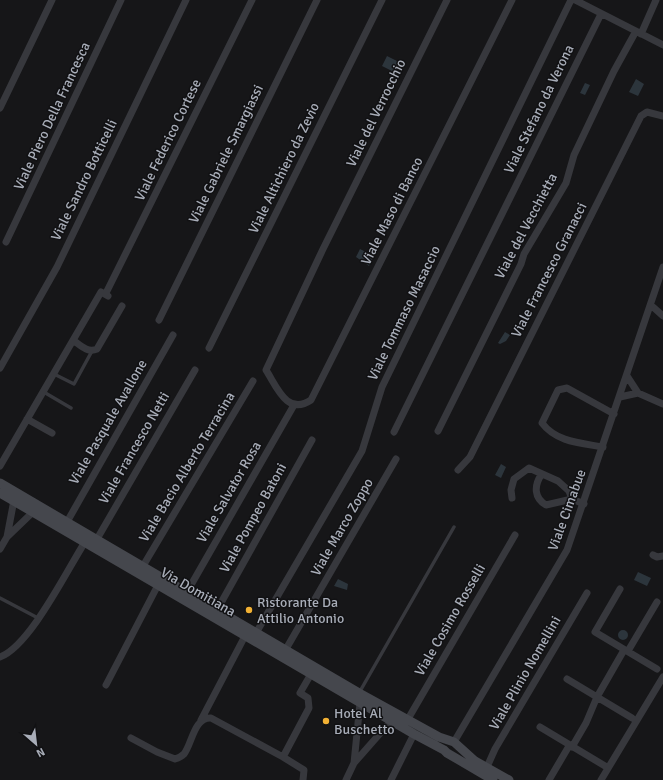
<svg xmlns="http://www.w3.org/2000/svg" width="663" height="780" font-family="Signika,sans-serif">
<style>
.water{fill:#2c353c}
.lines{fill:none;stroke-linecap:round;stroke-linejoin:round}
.service{stroke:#37383d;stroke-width:3.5}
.minor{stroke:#37383d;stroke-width:7}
.secondary{stroke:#45474d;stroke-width:9}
.poi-dot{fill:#f2b134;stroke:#111113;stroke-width:1.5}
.labels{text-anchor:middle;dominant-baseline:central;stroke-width:3;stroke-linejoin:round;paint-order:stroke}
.street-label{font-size:14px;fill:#a8adb8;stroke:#111113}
.poi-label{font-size:14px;fill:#a8adb8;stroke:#111113;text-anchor:start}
</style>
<rect width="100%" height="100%" fill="#161618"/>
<path class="water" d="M387 56 405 65 400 75 382 66Z
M636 79 644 84 638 96 629 92Z
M585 83 590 85 585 95 580 93Z
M360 249 374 256 369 266 356 257Z
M505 332 510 335 506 341 500 344 498 343Z
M501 464 506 467 501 478 495 475Z
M638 572 651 578 647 586 634 580Z
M338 579 348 584 347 590 334 586Z
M618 635a5 5 0 1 1 10 0a5 5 0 1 1-10 0Z"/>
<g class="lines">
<path class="service" d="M54 374 74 384 92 351
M42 391 71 408
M0 598 38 618
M359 693 454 527"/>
<path class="minor" d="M447 0 323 249 266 370C277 387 287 416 311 400L512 0
M575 0 663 45
M641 34 656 0
M0 108 52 0
M6 242 121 0
M107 291 252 0
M650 307H653L663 316
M159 320 317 0
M73 340C81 346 88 353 97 349L122 306
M209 348 382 0
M0 368 57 267 186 0
M627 376 638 393
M620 397 638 393 663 404
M27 419 52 433
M438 431 521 264 524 254 566 183 574 155 614 71 636 31
M394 432 601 14
M603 447C581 443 556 442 542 423L558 390 567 388 614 414
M0 466 101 292 108 296
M458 470 470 457 641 116 647 112 663 116
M541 475C534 486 534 498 546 505L572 499
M512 498 511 490 514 479 529 468 558 481 569 491 572 499 584 504
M14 500 7 537 33 512
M67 522 173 335
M97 539 195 370
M0 549 7 537
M653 555 657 557 663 556
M143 566 253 381
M620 589 595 632 657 669
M187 592 294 405
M217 610 312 440
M256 633 362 451 382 387 571 0
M286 649 396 459
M628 651 657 602
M0 657C30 646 67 570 85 542
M567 679 632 718
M106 685 158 585
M408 719 515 535
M201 720 245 636
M540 727 605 766
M131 738 157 752 175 759C178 758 182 756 184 754 192 744 194 717 211 718L283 757 304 770 303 780
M454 742 567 550 663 267
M572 747 586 723 597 697 624 650
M283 757 309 708 308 698 300 693 311 674
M354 763 360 703
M487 767 495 749 587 593
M346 780 354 763 391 721
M391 780 414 734
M549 780 569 746
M601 780 663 677"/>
<path class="secondary" d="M0 483 359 693 439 737 454 742 475 761 509 780
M0 493 414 734 444 750 447 753 493 780"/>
</g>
<g class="poi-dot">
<circle cx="249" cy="610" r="4"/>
<circle cx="326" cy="721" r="4"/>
</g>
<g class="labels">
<g class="street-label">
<text transform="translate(539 109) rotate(-64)">Viale Stefano da Verona</text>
<text transform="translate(376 113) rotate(-64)">Viale del Verrocchio</text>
<text transform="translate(52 116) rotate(-65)">Viale Piero Della Francesca</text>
<text transform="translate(168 140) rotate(-64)">Viale Federico Cortese</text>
<text transform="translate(226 154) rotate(-64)">Viale Gabriele Smargiassi</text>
<text transform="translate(284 168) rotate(-64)">Viale Altichiero da Zevio</text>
<text transform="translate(84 180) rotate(-64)">Viale Sandro Botticelli</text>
<text transform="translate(392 211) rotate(-63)">Viale Maso di Banco</text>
<text transform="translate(526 226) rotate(-62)">Viale del Vecchietta</text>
<text transform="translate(549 270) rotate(-63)">Viale Francesco Granacci</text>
<text transform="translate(404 313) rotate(-64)">Viale Tommaso Masaccio</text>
<text transform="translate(108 422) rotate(-60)">Viale Pasquale Avallone</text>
<text transform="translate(134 448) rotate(-60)">Viale Francesco Netti</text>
<text transform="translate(187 467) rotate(-59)">Viale Bacio Alberto Terracina</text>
<text transform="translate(229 492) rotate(-60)">Viale Salvator Rosa</text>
<text transform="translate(567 510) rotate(-70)">Viale Cimabue</text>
<text transform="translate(253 518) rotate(-61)">Viale Pompeo Batoni</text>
<text transform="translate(342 527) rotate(-60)">Viale Marco Zoppo</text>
<text transform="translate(198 592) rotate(30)">Via Domitiana</text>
<text transform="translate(450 620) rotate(-60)">Viale Cosimo Rosselli</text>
<text transform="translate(525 673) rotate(-60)">Viale Plinio Nomellini</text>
</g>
<g class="poi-label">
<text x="257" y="602">Ristorante Da<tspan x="257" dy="16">Attilio Antonio</tspan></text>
<text x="334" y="713">Hotel Al<tspan x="334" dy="16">Buschetto</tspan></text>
</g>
</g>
<g transform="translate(36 744) rotate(152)" stroke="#111113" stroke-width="3" paint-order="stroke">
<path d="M0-3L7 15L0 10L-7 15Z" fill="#a8adb8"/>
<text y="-6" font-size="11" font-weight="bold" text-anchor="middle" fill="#a8adb8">N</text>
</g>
</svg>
